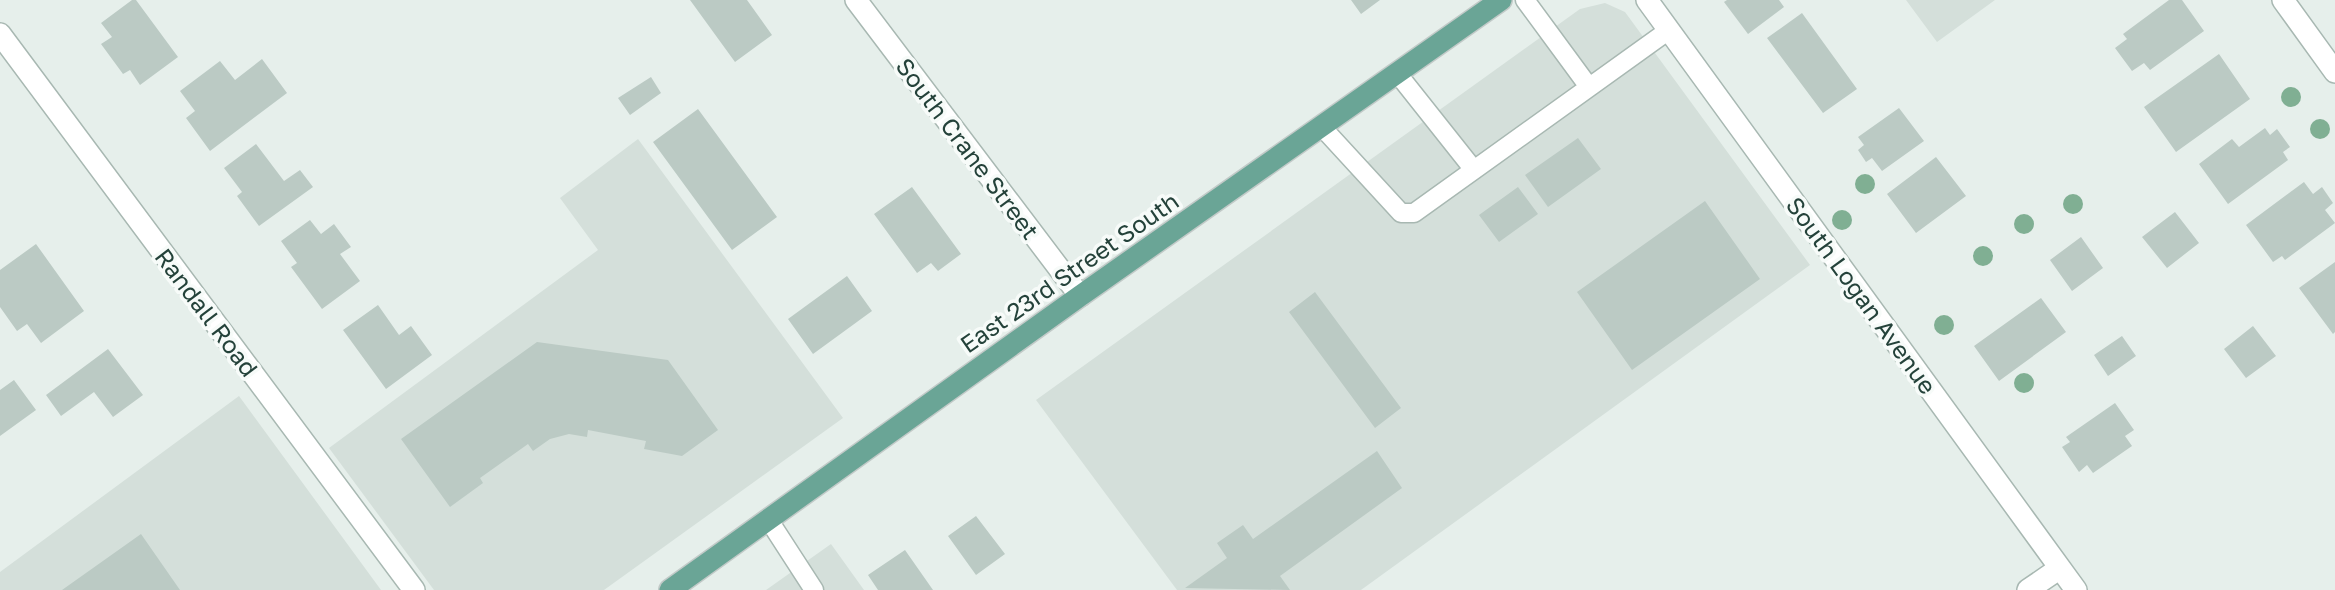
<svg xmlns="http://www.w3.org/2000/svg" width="2335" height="590" font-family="'Golos Text',sans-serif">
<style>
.built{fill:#d4dfda}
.building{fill:#bbcac4}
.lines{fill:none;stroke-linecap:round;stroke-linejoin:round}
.lane-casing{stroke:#a8b8b2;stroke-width:21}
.street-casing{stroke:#a8b8b2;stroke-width:24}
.primary-casing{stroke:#c2cac8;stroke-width:24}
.lane{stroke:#fff;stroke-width:18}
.street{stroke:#fff;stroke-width:21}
.primary{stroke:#6aa596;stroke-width:21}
.tree{fill:#80af93}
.labels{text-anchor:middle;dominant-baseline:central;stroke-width:7;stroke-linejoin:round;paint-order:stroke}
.street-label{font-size:24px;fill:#24423a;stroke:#f7fbf9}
</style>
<rect width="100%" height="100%" fill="#e6efeb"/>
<path class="built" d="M1906 0H1995L1937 42Z
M1605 3 1625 12 1810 265 1361 590H1177L1036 400 1580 9Z
M638 139 843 418 604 590H434L329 448 598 250 560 198Z
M239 396 381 590H0V572Z
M831 544 864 590H766Z"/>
<path class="building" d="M132 0H136L178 57 140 85 130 70 123 74 101 44 112 37 101 23Z
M690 0H747L772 35 735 62Z
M1351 0H1380L1361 14Z
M1727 0H1779L1784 7 1748 34 1724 2Z
M2169 0H2182L2204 31 2150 70 2144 63 2132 71 2115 48 2127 39 2123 34Z
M1802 13 1857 89 1823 113 1767 38Z
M2219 54 2250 99 2176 152 2144 107Z
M262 59 287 93 210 151 186 118 195 111 180 91 220 61 235 80Z
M651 77 661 93 630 115 618 98Z
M1899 108 1924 141 1882 171 1872 158 1866 162 1858 150 1864 145 1858 137Z
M698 109 777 217 732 250 653 142Z
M2265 128 2270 135 2277 129 2290 147 2283 152 2288 160 2228 204 2199 164 2232 139 2239 147Z
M1578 138 1601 169 1548 207 1525 175Z
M256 144 284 181 300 170 313 187 259 226 237 196 242 192 224 168Z
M1936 157 1966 196 1916 233 1887 194Z
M2304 182 2313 194 2322 187 2333 203 2325 210 2335 223 2285 260 2282 256 2273 262 2246 225Z
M912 187 961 254 938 271 931 263 917 273 874 214Z
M1518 187 1538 214 1499 242 1479 215Z
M1705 201 1760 279 1632 370 1577 292Z
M2175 212 2199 243 2167 268 2142 237Z
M310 220 321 234 334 224 351 247 340 254 360 281 322 309 291 267 297 263 281 241Z
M2081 237 2103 268 2072 291 2050 260Z
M36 244 84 311 41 343 27 324 17 331 0 307V270Z
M2335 262V332L2333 334 2299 288Z
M847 276 872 311 813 354 788 319Z
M1315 292 1401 408 1375 428 1289 312Z
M2041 298 2066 332 1999 381 1974 346Z
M378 305 399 335 411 326 432 355 386 389 343 330Z
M2253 326 2276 356 2246 378 2224 349Z
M2122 336 2136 356 2108 376 2094 355Z
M537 342 668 360 718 430 682 456 644 449 646 441 588 430 587 437 569 434 550 439 533 451 528 444 480 478 483 483 450 507 401 439Z
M108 349 143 395 113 417 94 392 61 416 46 395Z
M14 380 36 410 0 436V390Z
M2115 403 2134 430 2125 436 2132 446 2093 473 2087 465 2079 472 2062 447 2070 442 2066 437Z
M1377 451 1402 488 1280 576 1290 590 1185 588 1227 558 1217 543 1243 525 1253 539Z
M976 516 1005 554 976 575 948 536Z
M141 534 180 590H62Z
M905 550 933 590H878L868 575Z"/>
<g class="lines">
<defs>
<path id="lane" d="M1525 0 1589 87
M1397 73 1474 170
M1321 126 1401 213H1414L1669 30
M768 519 814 590"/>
<path id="street" d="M856 0 1080 296
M1647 0 2076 590
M2283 0 2335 72
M0 34 414 590
M2028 590 2060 568"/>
<path id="primary" d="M670 590 1080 296 1501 0"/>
</defs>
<use href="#lane" class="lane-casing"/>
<use href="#street" class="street-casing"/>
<use href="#primary" class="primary-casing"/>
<use href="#lane" class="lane"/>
<use href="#street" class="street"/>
<use href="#primary" class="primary"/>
</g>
<g class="tree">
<circle cx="2291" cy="97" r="10"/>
<circle cx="2320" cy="129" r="10"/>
<circle cx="1865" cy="184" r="10"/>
<circle cx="2073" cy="204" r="10"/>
<circle cx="1842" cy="220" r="10"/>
<circle cx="2024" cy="224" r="10"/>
<circle cx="1983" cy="256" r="10"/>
<circle cx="1944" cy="325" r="10"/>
<circle cx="2024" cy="383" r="10"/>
</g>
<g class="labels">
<g class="street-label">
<text transform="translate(968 148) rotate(53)">South Crane Street</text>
<text transform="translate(1069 272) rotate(-35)">East 23rd Street South</text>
<text transform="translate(1862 295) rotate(54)">South Logan Avenue</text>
<text transform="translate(207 312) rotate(53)">Randall Road</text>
</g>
</g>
</svg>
